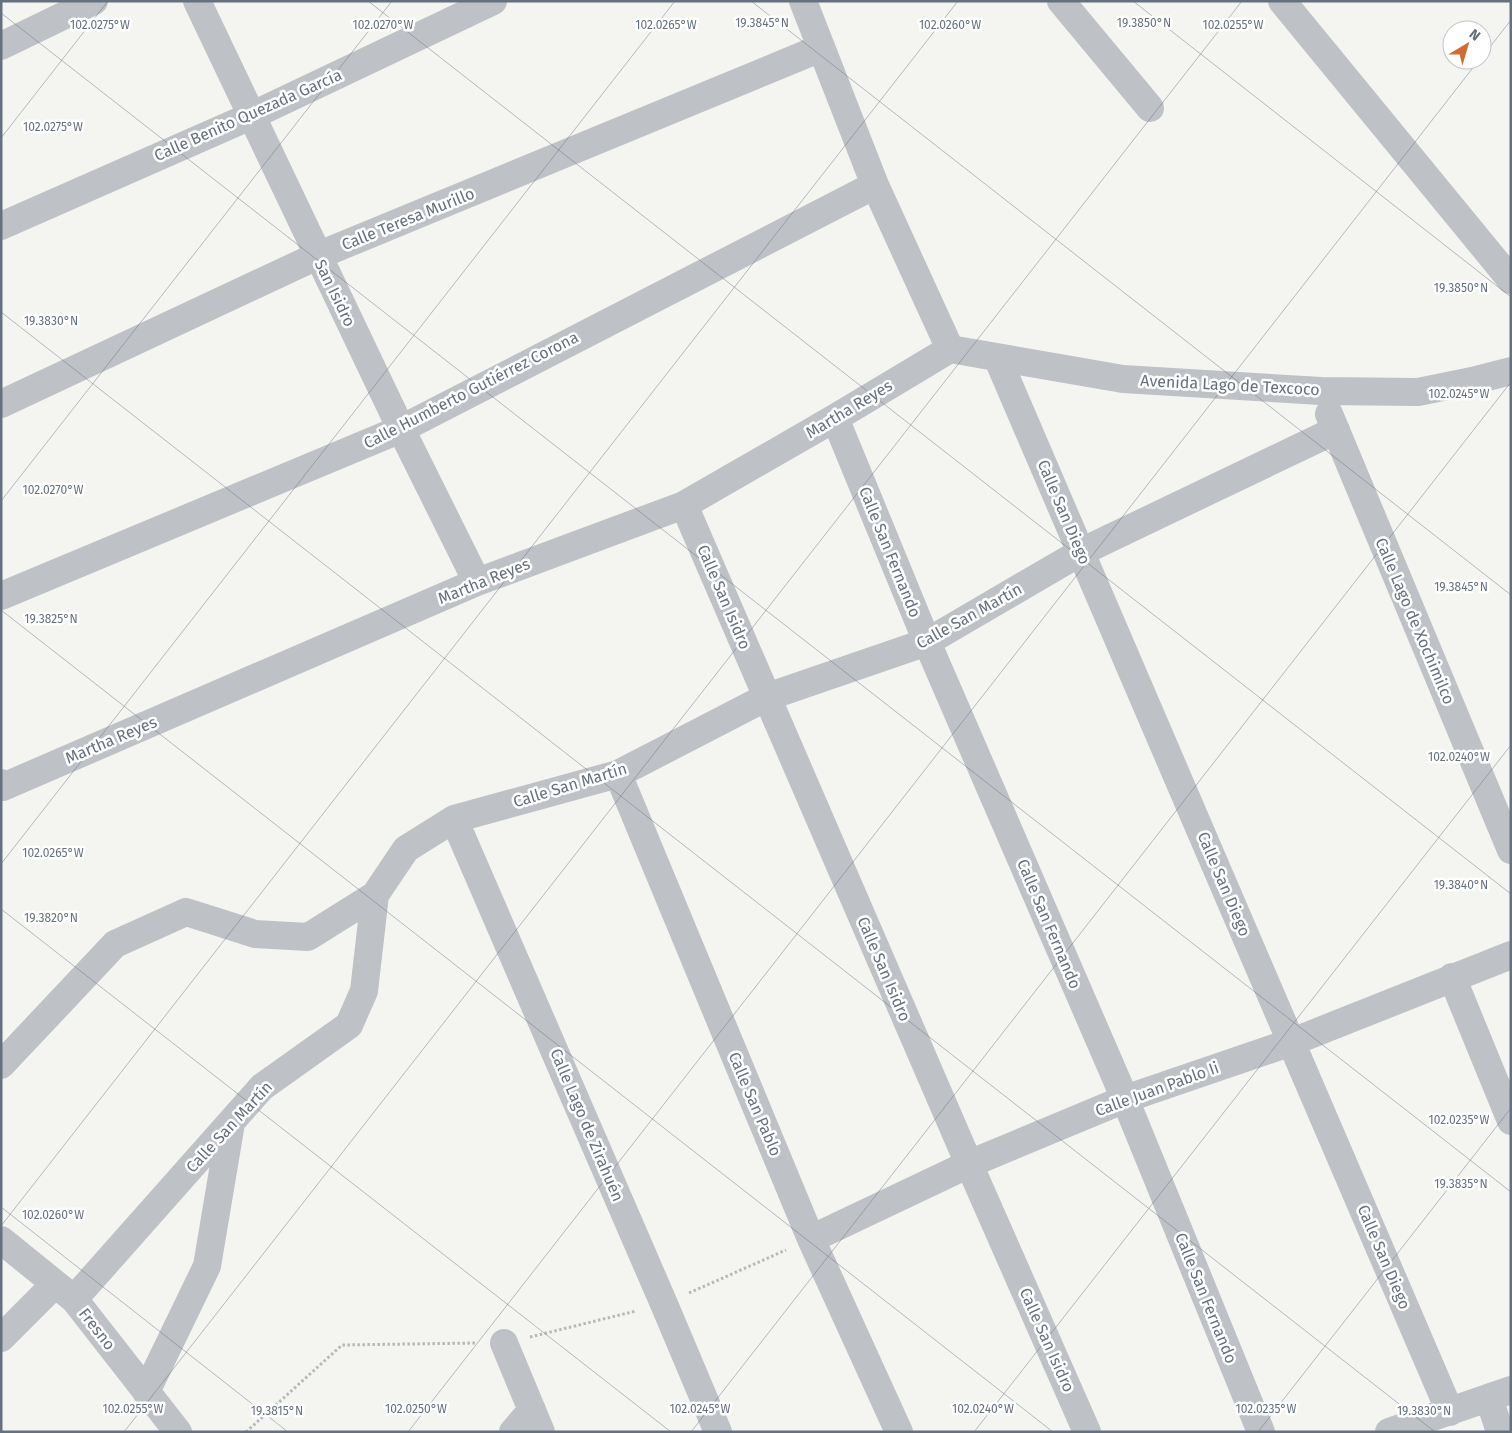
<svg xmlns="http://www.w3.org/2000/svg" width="1512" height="1433" font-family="'Fira Sans',sans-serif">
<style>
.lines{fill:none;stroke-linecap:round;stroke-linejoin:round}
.path{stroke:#b6b8bb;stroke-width:3;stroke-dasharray:2.5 2.5;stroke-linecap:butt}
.street{stroke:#bec1c5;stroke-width:28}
.ticks{fill:none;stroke:#66717f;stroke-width:1;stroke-opacity:0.45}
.labels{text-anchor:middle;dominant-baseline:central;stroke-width:5;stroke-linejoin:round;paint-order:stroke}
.street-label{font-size:16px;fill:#66717f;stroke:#fff}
.ticks-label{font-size:12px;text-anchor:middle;fill:#66717f;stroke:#fff;stroke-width:5;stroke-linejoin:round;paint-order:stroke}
</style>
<rect width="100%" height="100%" fill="#f4f4f1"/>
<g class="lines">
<path class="path" d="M689 1293 786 1250
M530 1337 636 1311
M246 1432 342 1345 477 1343"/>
<path class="street" d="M197 1 401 429 477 582
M803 1 875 185 950 349
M1061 1 1150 108
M1282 1 1511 280
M1 46 94 1
M1 226 251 116 493 1
M950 349 1123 379 1321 391 1418 392 1472 381 1511 371
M997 357 1450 1412
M1 404 317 256 821 48
M1329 414 1511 850
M835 418 927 642 1125 1099 1261 1432
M684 505 969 1164 1087 1432
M1 596 401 429 875 185
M618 774 811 1239 899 1432
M1 783 3 787 477 582 684 505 835 418 950 349
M454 819 664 1304 718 1432
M1452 977 1511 1121
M1 1065 115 944 186 912 255 934 308 937 375 895
M811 1239 969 1164 1125 1099 1292 1042 1511 955
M1 1240 74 1299 178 1432
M74 1299 262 1087 349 1025 364 991 375 895 406 849 454 819 618 774 767 697 927 642 1081 552 1336 430
M1 1338 55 1284
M504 1343 541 1432
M146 1392 207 1266 231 1123
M1489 1398 1500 1432
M513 1432 532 1410
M1389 1432 1511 1390"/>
</g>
<path class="ticks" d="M368 1 1511 894M751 1 1511 595M1133 1 1511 297M1 13 1511 1192M1482 57 1511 20M1 138 108 1M1 312 1435 1432M1 501 392 1M1 610 1053 1432M1 864 675 1M1 909 671 1432M1 1207 288 1432M1 1226 958 1M124 1432 1242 1M408 1432 1479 60M691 1432 1511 382M974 1432 1511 745M1258 1432 1511 1108"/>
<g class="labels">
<g class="street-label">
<text transform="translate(248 115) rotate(-24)">Calle Benito Quezada García</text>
<text transform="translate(408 219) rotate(-22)">Calle Teresa Murillo</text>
<text transform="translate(335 293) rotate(64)">San Isidro</text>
<text transform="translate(1230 385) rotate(3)">Avenida Lago de Texcoco</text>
<text transform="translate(471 390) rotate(-27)">Calle Humberto Gutiérrez Corona</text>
<text transform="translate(849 409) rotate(-31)">Martha Reyes</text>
<text transform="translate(1064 512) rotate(67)">Calle San Diego</text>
<text transform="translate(890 552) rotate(68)">Calle San Fernando</text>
<text transform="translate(484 581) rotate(-22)">Martha Reyes</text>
<text transform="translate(724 597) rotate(67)">Calle San Isidro</text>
<text transform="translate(969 616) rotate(-29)">Calle San Martín</text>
<text transform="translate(1415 621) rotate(67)">Calle Lago de Xochimilco</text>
<text transform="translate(111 740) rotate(-23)">Martha Reyes</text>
<text transform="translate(570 785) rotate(-17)">Calle San Martín</text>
<text transform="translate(1224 884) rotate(67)">Calle San Diego</text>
<text transform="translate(1049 924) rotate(67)">Calle San Fernando</text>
<text transform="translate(884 969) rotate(67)">Calle San Isidro</text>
<text transform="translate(1157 1089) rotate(-20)">Calle Juan Pablo Ii</text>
<text transform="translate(755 1104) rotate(67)">Calle San Pablo</text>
<text transform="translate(587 1125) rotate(67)">Calle Lago de Zirahuén</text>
<text transform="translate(229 1127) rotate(-47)">Calle San Martín</text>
<text transform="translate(1384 1257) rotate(67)">Calle San Diego</text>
<text transform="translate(1206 1298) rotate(68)">Calle San Fernando</text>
<text transform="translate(97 1329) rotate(52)">Fresno</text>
<text transform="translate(1047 1340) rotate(66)">Calle San Isidro</text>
</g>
</g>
<g class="ticks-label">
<text x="762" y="27">19.3845°N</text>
<text x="1144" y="27">19.3850°N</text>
<text x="383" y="29">102.0270°W</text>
<text x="950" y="29">102.0260°W</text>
<text x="100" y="29">102.0275°W</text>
<text x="666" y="29">102.0265°W</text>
<text x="1233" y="29">102.0255°W</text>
<text x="53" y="131">102.0275°W</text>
<text x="1461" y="292">19.3850°N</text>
<text x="51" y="325">19.3830°N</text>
<text x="1459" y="398">102.0245°W</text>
<text x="53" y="494">102.0270°W</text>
<text x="1461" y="591">19.3845°N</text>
<text x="51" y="623">19.3825°N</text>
<text x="1459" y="761">102.0240°W</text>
<text x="53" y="857">102.0265°W</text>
<text x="1461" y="889">19.3840°N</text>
<text x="51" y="922">19.3820°N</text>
<text x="1459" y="1124">102.0235°W</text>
<text x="1461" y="1188">19.3835°N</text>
<text x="53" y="1219">102.0260°W</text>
<text x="133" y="1413">102.0255°W</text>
<text x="416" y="1413">102.0250°W</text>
<text x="700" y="1413">102.0245°W</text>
<text x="983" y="1413">102.0240°W</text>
<text x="1266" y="1413">102.0235°W</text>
<text x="277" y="1415">19.3815°N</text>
<text x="1424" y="1415">19.3830°N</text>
</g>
<rect width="1512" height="1433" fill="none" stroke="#66717f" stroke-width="5"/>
<g transform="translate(1467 45) rotate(38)"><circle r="24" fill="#ffffff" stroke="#c2c6cc"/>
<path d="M0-4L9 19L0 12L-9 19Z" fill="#d06d35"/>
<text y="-8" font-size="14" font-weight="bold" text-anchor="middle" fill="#66717f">N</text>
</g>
</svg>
